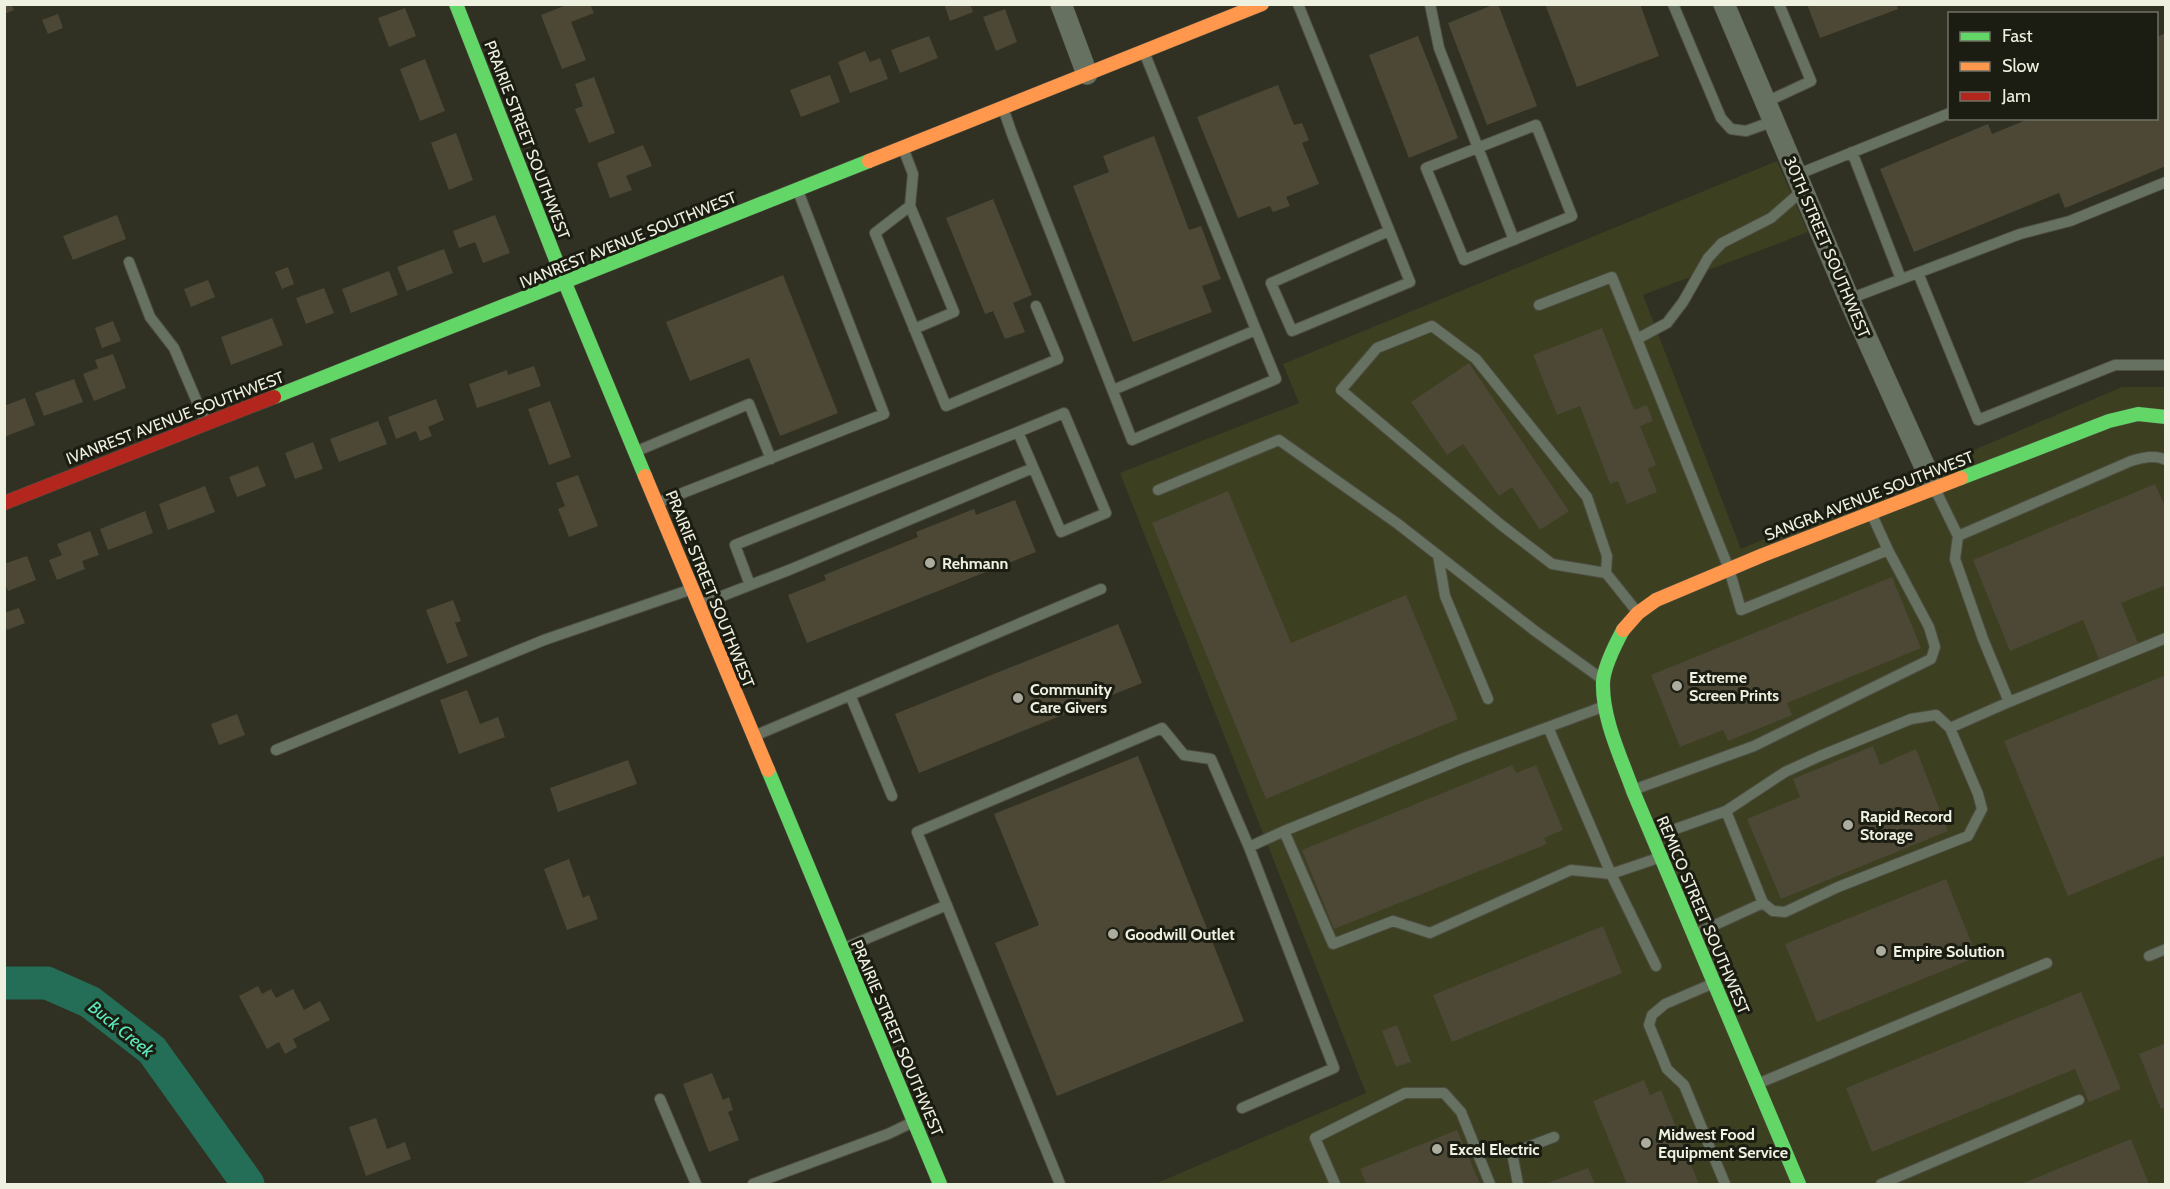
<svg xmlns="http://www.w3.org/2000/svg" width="2170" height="1189" font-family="Cabin,sans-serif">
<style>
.built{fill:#3c3f20}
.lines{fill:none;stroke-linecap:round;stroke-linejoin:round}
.river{stroke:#246d56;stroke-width:33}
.building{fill:#4c4835}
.lane-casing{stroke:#4e4f42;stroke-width:12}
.street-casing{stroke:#4e4f42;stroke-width:22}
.fast-casing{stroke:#4e4f42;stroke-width:15}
.slow-casing{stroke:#4e4f42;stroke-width:15}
.jam-casing{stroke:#4e4f42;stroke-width:15}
.lane{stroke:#667162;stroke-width:10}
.street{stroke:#667162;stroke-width:21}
.fast{stroke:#63d668;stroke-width:14}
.slow{stroke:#ff974d;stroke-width:14}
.jam{stroke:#b3261e;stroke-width:14}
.poi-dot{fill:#acad9e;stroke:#1c1d12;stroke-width:2}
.labels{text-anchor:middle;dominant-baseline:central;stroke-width:6;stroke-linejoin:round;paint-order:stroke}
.street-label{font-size:16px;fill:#eef0e0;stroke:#1c1d12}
.poi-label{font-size:16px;font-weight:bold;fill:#eef0e0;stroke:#1c1d12;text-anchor:start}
.water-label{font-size:18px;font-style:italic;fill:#5be8bc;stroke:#1c1d12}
</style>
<rect width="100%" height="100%" fill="#303123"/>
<path class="built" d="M1777 161 1808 232 1643 295 1741 549 2122 387H2165V1184H1155L1366 1093 1120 473 1299 403 1283 364Z"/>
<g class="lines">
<path class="river" d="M4 983H47L90 1002 152 1050 248 1184"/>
</g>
<path class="building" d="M4 4H11L14 10 4 14Z
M569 4H590L594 13 571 22 586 60 562 69 541 15Z
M944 4H970L973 12 950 21Z
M1495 4H1498L1537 106 1487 125 1448 23Z
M1545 4H1640L1659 56 1577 87Z
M1807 4H1896L1898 9 1820 38Z
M405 8 416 36 389 47 378 18Z
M1005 9 1017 42 996 51 983 17Z
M58 14 63 28 48 34 42 20Z
M2166 33V166L2065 208 2059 193 1914 252 1880 169 1988 124 1992 134 2031 118H2156V37Z
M929 36 938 58 900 73 891 50Z
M1418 36 1458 138 1409 158 1369 55Z
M865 51 870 62 880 58 888 79 850 93 838 62Z
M425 59 445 111 420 121 400 69Z
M830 75 840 102 801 117 790 90Z
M594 77 615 133 589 143 575 109 583 106 575 84Z
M1278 85 1294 125 1302 123 1309 140 1302 143 1319 184 1286 197 1290 206 1273 212 1270 206 1238 218 1197 117Z
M456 133 473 180 449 190 431 143Z
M1154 136 1189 230 1201 226 1221 279 1202 286 1212 312 1133 342 1073 186 1109 172 1103 156Z
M643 145 652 166 626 176 632 190 610 198 597 163Z
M993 199 1032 295 1013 303 1025 332 1005 339 993 311 985 314 946 218Z
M117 215 126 239 73 260 63 236Z
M495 215 510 253 483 263 475 242 459 248 453 231Z
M444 249 453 273 407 291 397 267Z
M288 267 294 284 282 289 275 272Z
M389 271 398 295 351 313 342 289Z
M783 275 838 413 780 436 749 358 690 381 666 322Z
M208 280 215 297 191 307 184 289Z
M324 288 334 313 306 324 296 298Z
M272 318 283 345 231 365 221 337Z
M113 321 121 341 102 348 95 328Z
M1602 328 1634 410 1647 405 1653 421 1640 426 1656 465 1648 469 1657 492 1627 504 1618 481 1610 484 1580 406 1557 415 1533 355Z
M113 354 126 388 94 401 83 374 98 368 95 360Z
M1469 363 1569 511 1540 530 1512 487 1499 496 1463 444 1447 455 1411 402Z
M534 366 541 386 477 408 469 384 507 370 508 375Z
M74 379 83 402 44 416 35 393Z
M25 398 35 425 4 437V406Z
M436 399 444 420 428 427 432 436 420 441 416 431 396 439 388 417Z
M550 401 571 457 549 465 528 409Z
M378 421 387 444 339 462 330 439Z
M313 442 323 469 295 479 285 453Z
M258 466 266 486 237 497 229 477Z
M578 475 598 526 569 537 558 509 565 506 556 483Z
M2155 484 2166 509V585L2121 603 2138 643 2099 659 2083 620 2010 651 1973 560Z
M205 486 215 512 168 530 159 504Z
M1228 491 1291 643 1406 595 1458 719 1266 799 1152 523Z
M1015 500 1036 552 807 643 788 595 826 580 824 575 918 537 916 532 974 509 976 515Z
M145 511 153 533 108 550 100 529Z
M90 531 99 555 82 561 85 569 57 580 49 560 62 555 57 544Z
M27 556 36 580 8 591 4 582V564Z
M1892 577 1921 648 1787 703 1792 715 1728 741 1723 730 1680 747 1651 675Z
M453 600 461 621 455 623 468 656 447 664 426 610Z
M19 608 25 623 7 630 4 623V613Z
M1118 624 1142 683 919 773 895 714Z
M2166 675V855L2068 896 2004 741Z
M467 690 480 724 498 717 505 737 459 754 440 700Z
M237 714 245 735 219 745 211 724Z
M1873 746 1880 765 1916 749 1948 831 1781 899 1747 819 1800 797 1793 779Z
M1138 756 1244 1021 1057 1096 995 943 1039 925 994 814Z
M628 760 637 784 558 812 550 788Z
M1512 765 1516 773 1536 765 1563 830 1544 838 1547 844 1334 929 1302 850Z
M569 859 583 898 589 895 598 919 567 930 544 869Z
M1946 879 1977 957 1817 1022 1785 944Z
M1603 926 1622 973 1452 1042 1433 995Z
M258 986 262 994 271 989 276 998 293 989 304 1010 320 1001 330 1020 293 1039 297 1047 285 1054 279 1042 267 1049 239 996Z
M2081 992 2121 1089 2089 1102 2075 1069 1872 1152 1846 1088Z
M1397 1025 1411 1062 1396 1067 1382 1031Z
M2166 1043V1107L2161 1109 2139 1054Z
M712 1073 723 1100 729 1097 733 1110 728 1112 739 1140 709 1152 683 1084Z
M1644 1080 1650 1095 1661 1090 1699 1184H1627L1593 1101Z
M376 1118 387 1149 405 1142 411 1159 366 1176 349 1127Z
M1457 1130 1480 1184H1366L1360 1169Z
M2131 1139 2149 1184H2021Z
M1588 1168 1595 1184H1545Z"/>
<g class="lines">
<defs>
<path id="lane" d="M1298 4 1410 282 1292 331 1271 283 1389 231
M1430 4 1439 48 1514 240
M1673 4 1721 118 1731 129 1746 131 1774 121
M1144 52 1256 330
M1766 102 1811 81 1779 4
M1003 108 1012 134 1132 440 1276 379 1256 330 1113 390
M1536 125 1572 216 1464 260 1426 168Z
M903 148 913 174 910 206 875 233 946 406 1058 359 1036 306
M1852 152 1901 279
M1796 175 1950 113
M910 206 954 312 914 329
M129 262 150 317 174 348 206 423
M1918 273 1978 420 2115 365H2166
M1849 299 2020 234 2070 221 2166 182
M1539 305 1612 277 1729 569 1741 610 1888 550 1872 515
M1637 339 1667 323 1683 302 1708 258 1722 243 1771 218 1803 190
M637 451 749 404 771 459
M1158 490 1279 440 1398 524 1535 631 1602 679
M1936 491 1958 536 1955 559 1983 639 2009 702 2166 638
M657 503 884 414 798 191
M1958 536 2131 461C2142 458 2155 454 2166 460
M1438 555 1445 596 1488 699
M1606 573 1607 556 1587 497 1476 359 1432 326 1377 348 1341 390 1500 524 1552 564 1606 573 1638 613
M750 585 735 545 1018 432 1064 413 1106 513 1061 532 1018 432
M699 605 789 570 1033 468
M850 695 892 796
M1605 706 1462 759 1284 831 1333 944 1393 921 1430 933 1571 870 1611 874 1661 857
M1548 727 1611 874 1656 966
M1950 728 2009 702
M754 736 1101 589
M276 750 544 640 692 589
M1633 790 1754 746 1931 659 1935 647 1929 627 1888 550
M1726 811 1785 772 1820 756 1911 719 1936 715 1950 728 1978 794 1982 809 1968 836 1838 887 1785 912 1773 911 1763 903
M1653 837 1726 811 1763 903 1695 934
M842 949 947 905
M2149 956 2166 949
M1714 983 1665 1004 1652 1015 1649 1025 1667 1069 1684 1085 1725 1184
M1757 1084 2047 963
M660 1099 696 1184
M1242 1108 1334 1068 1249 847 1284 831
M753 1184 888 1134 913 1122
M1060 1184 917 832 1162 728 1184 755 1211 759 1249 847
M1335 1184 1315 1138 1405 1093H1444L1461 1112 1490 1184
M1518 1184 1512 1153 1554 1137
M1881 1184 2079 1100"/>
<path id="street" d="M1061 4 1087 74
M1724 4 1849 299 1934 487"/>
<path id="fast" d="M456 4 565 283 645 476
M274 397 869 161
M1961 478 2109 421 2138 414 2166 417
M1623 630C1616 643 1604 667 1603 682 1602 719 1621 757 1633 791L1799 1184
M768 770 940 1184"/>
<path id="slow" d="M869 161 1262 4
M645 476 768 770
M1623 630 1638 613 1656 600 1763 555 1961 478"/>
<path id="jam" d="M4 503 274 397"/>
</defs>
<use href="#lane" class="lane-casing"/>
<use href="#street" class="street-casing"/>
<use href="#fast" class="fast-casing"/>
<use href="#slow" class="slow-casing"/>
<use href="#jam" class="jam-casing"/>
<use href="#lane" class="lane"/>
<use href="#street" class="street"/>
<use href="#fast" class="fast"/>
<use href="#slow" class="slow"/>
<use href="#jam" class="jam"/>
</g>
<g class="poi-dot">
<circle cx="930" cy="563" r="6"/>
<circle cx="1677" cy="686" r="6"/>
<circle cx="1018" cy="698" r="6"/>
<circle cx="1848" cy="825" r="6"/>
<circle cx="1113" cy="934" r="6"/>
<circle cx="1881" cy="951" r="6"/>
<circle cx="1646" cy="1143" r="6"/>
<circle cx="1437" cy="1149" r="6"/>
</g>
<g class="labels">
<g class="street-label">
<text transform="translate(527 140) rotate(69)">PRAIRIE STREET SOUTHWEST</text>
<text transform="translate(628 240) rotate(-22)">IVANREST AVENUE SOUTHWEST</text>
<text transform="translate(1827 247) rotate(67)">30TH STREET SOUTHWEST</text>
<text transform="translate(175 418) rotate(-21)">IVANREST AVENUE SOUTHWEST</text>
<text transform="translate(1869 496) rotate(-21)">SANGRA AVENUE SOUTHWEST</text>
<text transform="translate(710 589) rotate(68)">PRAIRIE STREET SOUTHWEST</text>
<text transform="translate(1703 915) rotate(67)">REMICO STREET SOUTHWEST</text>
<text transform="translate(897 1038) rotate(67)">PRAIRIE STREET SOUTHWEST</text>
</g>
<g class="poi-label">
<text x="942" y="563">Rehmann</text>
<text x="1689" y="677">Extreme<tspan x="1689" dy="18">Screen Prints</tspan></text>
<text x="1030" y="689">Community<tspan x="1030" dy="18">Care Givers</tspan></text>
<text x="1860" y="816">Rapid Record<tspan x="1860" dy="18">Storage</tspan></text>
<text x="1125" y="934">Goodwill Outlet</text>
<text x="1893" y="951">Empire Solution</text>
<text x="1658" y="1134">Midwest Food<tspan x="1658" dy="18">Equipment Service</tspan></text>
<text x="1449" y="1149">Excel Electric</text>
</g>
<g class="water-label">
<text transform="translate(121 1029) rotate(39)">Buck Creek</text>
</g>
</g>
<rect width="2170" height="1189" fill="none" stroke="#eef0e0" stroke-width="12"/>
<rect x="1948" y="12" width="210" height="108" fill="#1c1d12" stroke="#707164" stroke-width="1.5"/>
<rect x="1960" y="32" width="30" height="9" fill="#63d668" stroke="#707164" stroke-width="1.5"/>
<text x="2002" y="42" font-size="18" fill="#eef0e0">Fast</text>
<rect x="1960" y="62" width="30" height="9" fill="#ff974d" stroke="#707164" stroke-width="1.5"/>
<text x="2002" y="72" font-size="18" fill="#eef0e0">Slow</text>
<rect x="1960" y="92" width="30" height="9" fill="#b3261e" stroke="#707164" stroke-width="1.5"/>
<text x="2002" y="102" font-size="18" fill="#eef0e0">Jam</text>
</svg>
